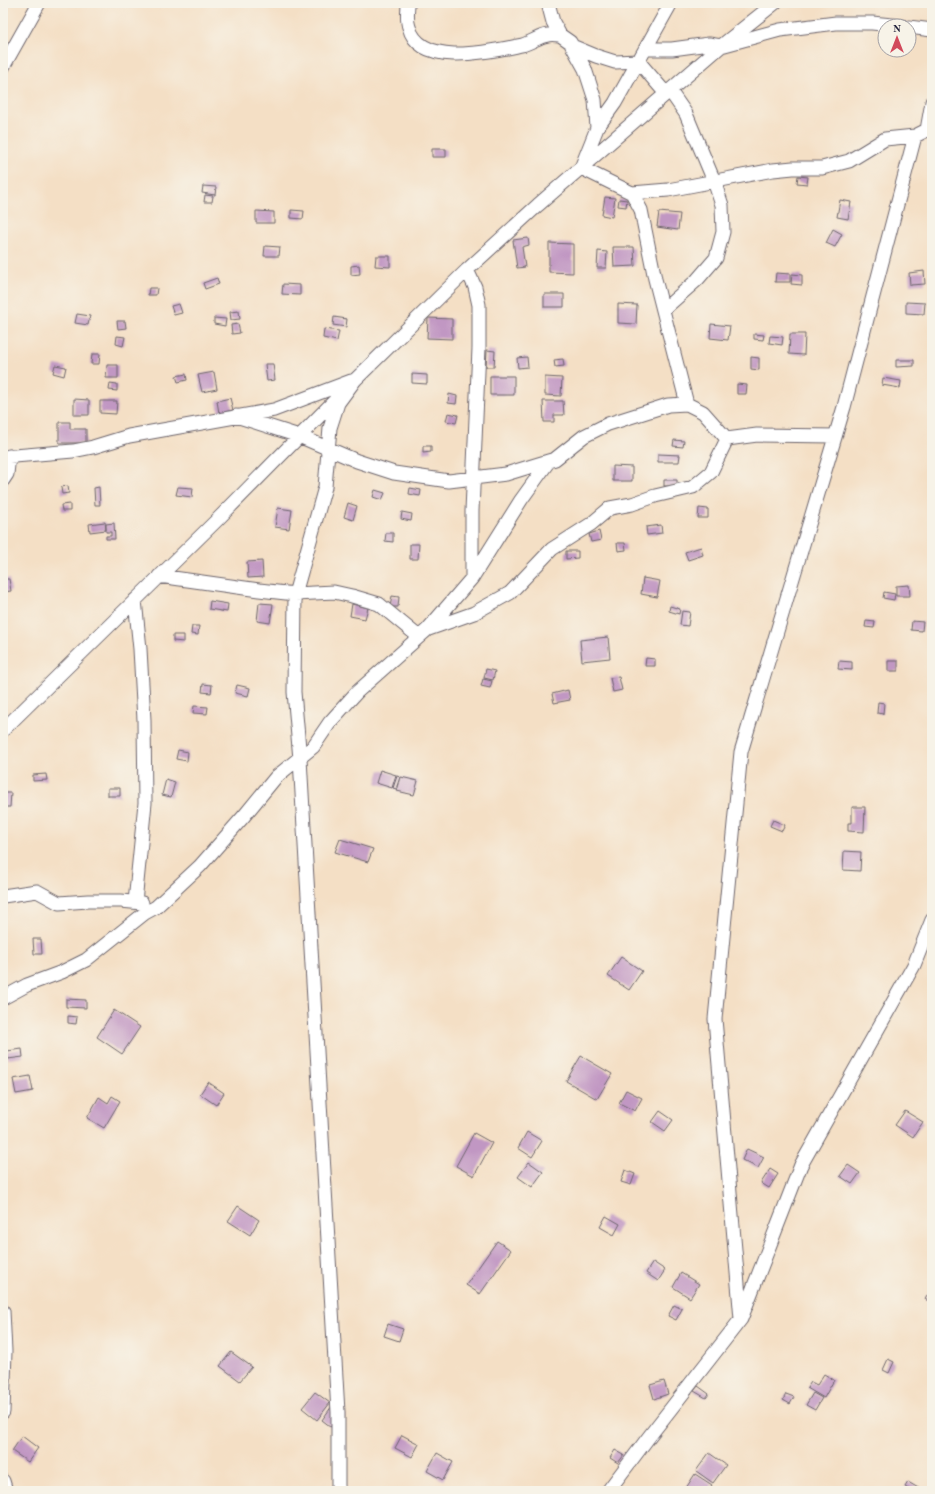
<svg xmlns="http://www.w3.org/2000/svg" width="935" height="1494" font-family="'Old Standard TT',serif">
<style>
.building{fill:#c197c3}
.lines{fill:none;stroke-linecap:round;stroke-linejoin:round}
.street-casing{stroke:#6c646b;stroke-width:15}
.street{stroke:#fff;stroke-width:13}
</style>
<rect width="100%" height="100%" fill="#f7f3e8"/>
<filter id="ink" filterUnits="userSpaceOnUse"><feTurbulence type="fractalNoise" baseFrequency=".025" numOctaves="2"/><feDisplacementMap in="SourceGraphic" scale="8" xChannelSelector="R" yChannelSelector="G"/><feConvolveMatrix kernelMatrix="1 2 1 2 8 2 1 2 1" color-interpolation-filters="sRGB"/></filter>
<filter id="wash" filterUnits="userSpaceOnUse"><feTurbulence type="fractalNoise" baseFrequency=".012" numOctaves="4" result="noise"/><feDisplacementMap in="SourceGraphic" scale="16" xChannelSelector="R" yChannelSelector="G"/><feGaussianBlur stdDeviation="0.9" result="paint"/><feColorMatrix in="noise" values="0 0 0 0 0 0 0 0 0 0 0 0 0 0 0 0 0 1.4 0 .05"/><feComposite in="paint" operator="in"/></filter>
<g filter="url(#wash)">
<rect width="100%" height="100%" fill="#f4dfc5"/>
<g id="blocks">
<path class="building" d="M432 149H446V157H432Z
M798 176 808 177 807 184 797 183Z
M203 186 216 187 215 195 202 193Z
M205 195 213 196 212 202H204Z
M605 197 615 198 612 217 602 215Z
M619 199 627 200 626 207 618 206Z
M840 200 851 202 848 219 837 217Z
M291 210 304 211 303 219 291 218Z
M256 211 274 212V223H256Z
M659 212 680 214 678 230 657 227Z
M833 229 842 234 835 247 826 243Z
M528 238 529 245 522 247 525 267 517 268 513 240Z
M549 243 573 244V273L549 272Z
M265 246 280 247 279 256H264Z
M613 247H634L635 266 614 267Z
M598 251 607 252 606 268H597Z
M376 256H390V267L375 266Z
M359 265 360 274 351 275V266Z
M924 271 925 284 910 285 909 273Z
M776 273 790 274V282H775Z
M792 274 802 275V285L791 284Z
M217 278 219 284 205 289 203 283Z
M283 284 300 285V295L282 294Z
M149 288H157L156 295H148Z
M544 294H564V307H544Z
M906 302 925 303 924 314 906 313Z
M179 304 182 313 174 315 171 306Z
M618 304 637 305 636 324 618 323Z
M239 311 240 319 231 320 230 312Z
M77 314 90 316 88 325 75 323Z
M334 317 347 319 346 327 333 325Z
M214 318 226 319 225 326 214 324Z
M428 318 452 319V339L427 338Z
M117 321H125L126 328 118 329Z
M238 324 240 333 232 334 231 325Z
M711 324 730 326 728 340 710 338Z
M324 329 339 331 337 341 323 338Z
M754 334 764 335 763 340 754 339Z
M790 334H805L804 355 789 354Z
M117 336 125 337 123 346 116 344Z
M770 336 783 337 782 345 769 343Z
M487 350 495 351 494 367H486Z
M92 354H100L99 364H91Z
M527 357 528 367 518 368 517 358Z
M751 357 759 358V370L751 369Z
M563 359 564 366 555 367 554 360Z
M896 360H914V366L896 367Z
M265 364H273L275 380 267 381Z
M55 365 66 367 64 376 53 373Z
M107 365H118V378H106Z
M214 372 217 389 202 392 198 375Z
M186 374 187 380 178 382 176 376Z
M412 374 427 375V384L412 383Z
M490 376H514V395H490Z
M545 377 562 378 561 396 545 395Z
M883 378 901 381 900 388 882 385Z
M110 383 117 384V391L109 390Z
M737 384 747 385 746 394H737Z
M449 394 457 396 456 404 448 403Z
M230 398 233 410 219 413 217 401Z
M74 399 89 400V415H74Z
M100 401H117L116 414 100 413Z
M543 401H563L564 415H554V422H544Z
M448 413 458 415 456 423 446 421Z
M59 422H70V429H86V443H59Z
M674 440 684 441 683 447 673 446Z
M423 446H431V452L423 453Z
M658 454 680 455 679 462H658Z
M613 466 632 467V481H613Z
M664 480H677V486H664Z
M68 486 69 493 62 494 61 487Z
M99 487 100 505H95L94 488Z
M178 487 193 488 192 497 176 495Z
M410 488 421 490 420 496 409 494Z
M375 490 385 493 382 500 373 497Z
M348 503 357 506 353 520 344 517Z
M70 504V511H62L61 505Z
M278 508 292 510 289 529 275 527Z
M699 508 708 509V518H698Z
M402 512 412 514 411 521 401 519Z
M105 522 106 530 90 532 89 524Z
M114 523 115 539H106V536H111V532H106V524Z
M661 525 662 533 647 535 646 527Z
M599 531 601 540 591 542 589 534Z
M386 533H393V542L385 541Z
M617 543H625L626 550 618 551Z
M410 544H419L418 559H410Z
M701 547 703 555 688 560 685 552Z
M566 551H578V558L566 559Z
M262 561 263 577 248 578 247 562Z
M643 578 660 581 657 597 641 594Z
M3 579H9L11 591 3 592Z
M909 585 910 596H896V586Z
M884 592 895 594 894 600 883 598Z
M392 596 399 597 398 607H390Z
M210 601 228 604 227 612 209 609Z
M259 603 273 604 270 623 257 621Z
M352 604 368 608 365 619 350 616Z
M670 606 680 609 679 614 669 611Z
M682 611 690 612 688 626 680 625Z
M866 621 875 622 874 628 865 627Z
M912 621 923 622 922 631 911 630Z
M192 626H199L198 635 191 634Z
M173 635H184V642L173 641Z
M608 637 610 658 582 661 580 640Z
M646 658 655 659V666H645Z
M839 661 852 662V670L838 669Z
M888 661H898V671H888Z
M486 669 495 671 493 680 484 678Z
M619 677 622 690 613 692 610 678Z
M483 679 492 681 490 688 481 686Z
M203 684 212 685 211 693 202 692Z
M237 685 250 688 248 696 235 693Z
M568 690 570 700 554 703 552 694Z
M878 702 884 703 883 714 877 713Z
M194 706 208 707 207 714 193 713Z
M178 750 188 752 187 761 176 759Z
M380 770 396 775 392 788 376 783Z
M46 774 47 780 33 781V775Z
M397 776 400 777 396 789 393 788Z
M401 777 418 781 414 795 397 791Z
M166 779 175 782 171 797 162 795Z
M108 788H120V796H108Z
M3 793H11L10 807H3Z
M852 807H865L864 832 848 831V823H852Z
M773 820 785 825 782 831 770 826Z
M340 839 373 849 368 862 335 852Z
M844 851 861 852 860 871 843 870Z
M33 939H41L42 954H34Z
M621 957 642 971 629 990 608 976Z
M66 999 86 1000V1008L66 1007Z
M114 1010 140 1027 122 1054 97 1037Z
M68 1016 77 1017 76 1024 68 1023Z
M22 1049 23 1057 8 1059 7 1051Z
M581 1056 612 1074 597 1099 566 1081Z
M30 1076 33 1091 16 1094 13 1079Z
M208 1082 224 1093 216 1105 200 1094Z
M626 1090 642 1098 635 1111 619 1103Z
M112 1096 120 1101 104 1128 87 1118 99 1097 108 1103Z
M660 1111 673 1120 665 1131 652 1122Z
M905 1111 923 1122 913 1137 895 1125Z
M527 1132 542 1141 532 1157 518 1148Z
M474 1133 492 1143 474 1176 456 1166Z
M747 1149 764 1157 758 1168 742 1160Z
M529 1162 543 1172 532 1187 518 1177Z
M848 1165 860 1173 852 1184 840 1176Z
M770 1169 778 1174 769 1188 761 1183Z
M625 1170 635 1174 631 1185 621 1182Z
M238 1206 259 1220 250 1235 228 1221Z
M606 1216 620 1224 614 1235 600 1227Z
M497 1241 511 1250 480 1294 466 1285Z
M653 1262 665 1270 658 1281 646 1273Z
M681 1273 699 1284 690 1298 673 1287Z
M932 1289V1304L925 1299Z
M674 1305 682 1309 676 1320 668 1316Z
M388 1324 403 1329 399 1341 384 1336Z
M231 1352 252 1367 240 1381 220 1366Z
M888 1359 894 1362 889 1373 883 1370Z
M824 1374 834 1380 824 1398 807 1388 811 1382 817 1385Z
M664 1381 668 1394 654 1399 650 1385Z
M698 1386 709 1394 706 1398 694 1391Z
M315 1392 330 1403 317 1420 302 1408Z
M813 1393 822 1398 815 1410 806 1405Z
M786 1394 794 1397 790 1404 783 1400Z
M332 1406 345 1416 335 1430 322 1420Z
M402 1435 419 1444 412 1457 395 1448Z
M22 1436 38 1448 28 1462 12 1451Z
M615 1450 624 1455 618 1463 610 1458Z
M437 1453 453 1462 443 1480 427 1471Z
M709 1453 726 1465 713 1483 696 1471Z
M695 1474 712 1485 708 1491H691L686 1488Z
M908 1482 920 1489 919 1491H912L905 1487Z"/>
</g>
</g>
<g filter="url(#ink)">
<use href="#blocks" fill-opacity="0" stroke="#6c646b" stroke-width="1"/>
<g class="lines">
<defs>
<path id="street" d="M408 3C408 11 406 19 409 27 420 69 492 51 522 45 531 43 539 36 548 35 552 34 556 35 560 35
M548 3 553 22 560 35 570 42 585 69 595 100 597 128 581 168 632 193 641 210 655 279 687 404
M909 27 932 30
M572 46 596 56 615 62 638 61 662 89 670 91 686 114 714 181 722 205 723 232 716 258 697 280 663 310
M645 49H672L709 44 721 46 780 30 836 23H872L902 26
M3 67 39 3
M597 128 615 103 671 3
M632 193 668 190 773 170 793 168H822L849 161 885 139 915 136
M236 416 299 436 357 461 394 473 449 481 506 474 555 459 584 436 608 424 668 405 687 404 703 412 727 439 757 435 835 436
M3 457 73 451 93 447 129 436 274 410 351 381
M3 480 7 474 9 456
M159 576 259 590 295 594 334 592 352 596 379 604 419 637
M472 578 521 500 549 461
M429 629 474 613 510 593 552 549 591 524 610 508 632 504 655 496 693 487 711 472 727 439
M3 730 217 520 355 380 467 270 538 205 721 46 775 3
M3 896 37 891 59 903 88 901H121L142 903
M135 902 145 803 144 720 140 649 135 600
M3 998 27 985 62 972 86 960 145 913 156 907 200 866 244 816 276 777 313 747 330 722 357 692 428 629 472 578V511L479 348V305L475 287 467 270
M3 1311 5 1351 3 1412
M741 1319 715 1019 741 752 844 407 915 136 927 130 932 102
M3 1481 6 1491
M338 1491V1412L300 759 294 692 295 594 325 487 330 428 338 403 355 380
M608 1491 648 1438 741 1319 801 1165 914 965 932 920"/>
</defs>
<use href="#street" class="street-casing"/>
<use href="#street" class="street"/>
</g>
</g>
<rect width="935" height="1494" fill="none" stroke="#f7f3e8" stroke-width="16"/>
<g transform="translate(897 38)"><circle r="19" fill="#f7f3e8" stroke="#a29fa3"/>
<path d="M0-3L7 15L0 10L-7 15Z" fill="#d1495b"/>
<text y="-6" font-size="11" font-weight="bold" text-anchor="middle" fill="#22223b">N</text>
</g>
</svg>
